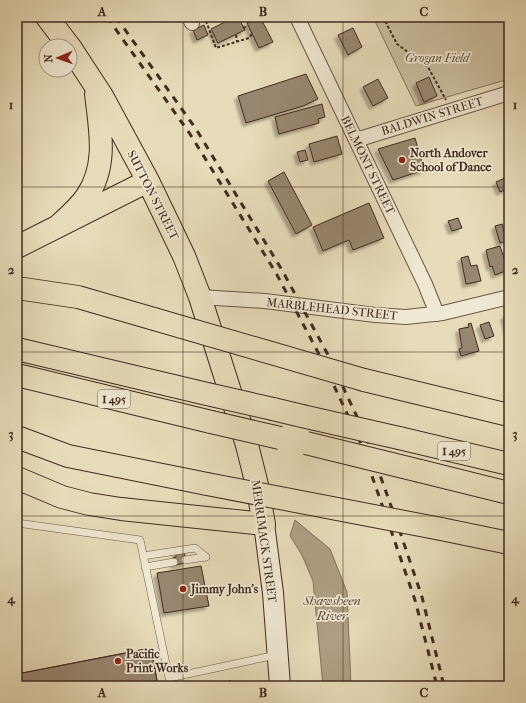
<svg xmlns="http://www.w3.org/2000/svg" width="526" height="703" font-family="'IM FELL French Canon',serif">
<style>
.green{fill:#cbbe9f;stroke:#867460}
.water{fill:#af9f85;stroke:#83705d}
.building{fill:#988770;stroke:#422a21;filter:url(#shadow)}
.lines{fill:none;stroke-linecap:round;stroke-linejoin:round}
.lane-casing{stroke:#6b5647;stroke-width:8}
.street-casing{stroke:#6b5647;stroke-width:16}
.secondary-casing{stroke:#422a21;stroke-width:22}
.highway-casing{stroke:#422a21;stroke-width:24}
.path{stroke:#422a21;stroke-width:2;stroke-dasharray:3 2;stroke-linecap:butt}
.lane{stroke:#efe8d2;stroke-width:7}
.street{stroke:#efe8d2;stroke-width:14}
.secondary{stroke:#efe8d2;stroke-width:20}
.highway{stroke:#e7dcb9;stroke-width:22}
.rail{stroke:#422a21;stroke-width:3;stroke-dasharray:7 7;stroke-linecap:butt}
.highway-bridge-casing{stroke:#422a21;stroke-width:24;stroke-linecap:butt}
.highway-bridge{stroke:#e7dcb9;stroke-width:22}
.grid{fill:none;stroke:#422a21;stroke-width:1;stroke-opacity:0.55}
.poi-dot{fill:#8f2418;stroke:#efe8d2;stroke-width:1.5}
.labels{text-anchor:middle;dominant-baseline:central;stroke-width:3.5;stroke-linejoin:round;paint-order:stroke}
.shield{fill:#efe8d2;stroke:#766356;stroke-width:1}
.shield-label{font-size:11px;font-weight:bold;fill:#422a21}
.park-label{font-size:12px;font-style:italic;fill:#5d483a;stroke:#efe8d2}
.street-label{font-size:12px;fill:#422a21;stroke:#efe8d2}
.poi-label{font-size:12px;font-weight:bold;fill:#422a21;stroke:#efe8d2;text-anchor:start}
.water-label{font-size:13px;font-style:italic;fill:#5d473a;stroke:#efe8d2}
.neatline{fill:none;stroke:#422a21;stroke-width:1.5}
.grid-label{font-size:13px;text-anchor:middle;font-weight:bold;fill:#422a21}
</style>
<defs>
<filter id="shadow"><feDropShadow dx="-3.5" dy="3.5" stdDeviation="1" flood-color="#0004"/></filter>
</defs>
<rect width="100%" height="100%" fill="#e7dcb9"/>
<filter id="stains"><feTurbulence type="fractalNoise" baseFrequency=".005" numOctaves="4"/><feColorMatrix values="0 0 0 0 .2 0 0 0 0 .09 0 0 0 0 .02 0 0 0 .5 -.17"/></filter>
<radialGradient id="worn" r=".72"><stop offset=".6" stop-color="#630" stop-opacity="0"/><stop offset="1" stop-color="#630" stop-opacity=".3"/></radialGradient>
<path class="green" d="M373 17H509V79L416 106Z"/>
<path class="water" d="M295 520 330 549 347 592 351 686H323L313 581 302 555 290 536Z"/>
<path class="building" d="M235 17H238L245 30 218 43 211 29Z
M260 17 273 42 259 48 247 23Z
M204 25 208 35 197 40 193 30Z
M353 28 362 47 348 55 338 35Z
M306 74 318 99 303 106 246 123 238 96Z
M429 77 437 96 424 102 416 83Z
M378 79 388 98 373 106 363 87Z
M322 104 325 117 318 119 319 123 279 134 275 117Z
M337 136 342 154 314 162 309 144Z
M415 138 424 170 393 180 378 149Z
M305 150 308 160 300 162 297 152Z
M284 172 312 225 296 234 268 181Z
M507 177 509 188 500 192 496 182Z
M369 203 384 238 353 250 349 240 323 251 313 227Z
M458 218 462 228 452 231 448 221Z
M502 224 507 241 500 243 495 226Z
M500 246 508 270 495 275 492 266 490 267 486 250Z
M468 256 471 266 477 265 481 281 466 284 461 258Z
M509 315V335L504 316Z
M489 322 494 336 485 339 480 325Z
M471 323 479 351 461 356 459 349 462 348 459 329 469 327 468 324Z
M184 551 186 563 174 565 173 558 176 557V552Z
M201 566 209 606 164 613 157 573Z
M151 648 158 686H17V674Z
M151 648 158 686H17V674Z
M231 681 232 686H206Z
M231 681 232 686H206Z
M231 681 232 686H206Z"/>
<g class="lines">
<defs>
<path id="lane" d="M17 523 140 540 169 678 276 655
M143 556 195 548 206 557
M185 560 206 557
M145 567 174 562"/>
<path id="street" d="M189 17 192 23
M297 17 425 284 437 314
M356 140 509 93
M200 297 265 301 375 315 406 317 443 313 509 297"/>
<path id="secondary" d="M264 524 273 593 280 686"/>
<path id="highway" d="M47 17 69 46
M57 227C67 218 79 208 87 196 108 165 100 129 96 94
M17 247 148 181
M17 288 78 297 154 319
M17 349 207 394
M17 375 211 422
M364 380 509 415
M273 409 302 416
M17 437 68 456 207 484
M399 438 509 464
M420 471 509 493
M17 478 62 497 89 504 121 509 264 524 257 485 247 445 200 297 184 256 148 181 102 96 70 47
M441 529 509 543"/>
</defs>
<use href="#lane" class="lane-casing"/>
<use href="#street" class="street-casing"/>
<use href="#secondary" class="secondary-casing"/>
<use href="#highway" class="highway-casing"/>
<path class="path" d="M221 17 224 22
M383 17 397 44 428 67 446 100
M206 21 216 48 249 38 252 34
M205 22 219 17
M243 28 248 26
M236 35 237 41"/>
<use href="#lane" class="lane"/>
<use href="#street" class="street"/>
<use href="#secondary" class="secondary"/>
<use href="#highway" class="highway"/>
<path class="rail" d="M107 17 190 134 276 273 320 356 359 439 387 519 415 600 437 686
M116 17 196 129 282 270 327 353 366 436 395 517 422 597 444 686"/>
<defs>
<path id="highway-bridge" d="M154 319 364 380
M207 394 273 409
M302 416 399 438
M211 422 280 438
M306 443 420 471
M207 484 441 529"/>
</defs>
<use href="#highway-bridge" class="highway-bridge-casing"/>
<use href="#highway-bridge" class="highway-bridge"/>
</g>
<path class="grid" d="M183 17V686M343 17V686M17 187H509M17 352H509M17 516H509"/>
<g class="poi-dot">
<circle cx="402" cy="160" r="4"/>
<circle cx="183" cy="589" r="4"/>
<circle cx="118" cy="661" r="4"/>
</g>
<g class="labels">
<g class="shield">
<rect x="98" y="390" width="32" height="18" rx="3"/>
<rect x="438" y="442" width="32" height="18" rx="3"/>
</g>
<g class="shield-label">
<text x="114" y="399">I 495</text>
<text x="454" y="451">I 495</text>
</g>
<g class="park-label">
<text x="437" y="58">Grogan Field</text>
</g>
<g class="street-label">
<text transform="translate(432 116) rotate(-17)">BALDWIN STREET</text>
<text transform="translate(368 165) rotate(64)">BELMONT STREET</text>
<text transform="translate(153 195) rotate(63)">SUTTON STREET</text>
<text transform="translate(332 309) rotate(6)">MARBLEHEAD STREET</text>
<text transform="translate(264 541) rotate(82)">MERRIMACK STREET</text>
</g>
<g class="poi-label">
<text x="410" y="153">North Andover<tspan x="410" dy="14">School of Dance</tspan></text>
<text x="191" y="589">Jimmy John's</text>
<text x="126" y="654">Pacific<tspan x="126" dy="14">Print Works</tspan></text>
</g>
<g class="water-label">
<text x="332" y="600">Shawsheen<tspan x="332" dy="15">River</tspan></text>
</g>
</g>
<rect width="526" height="703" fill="none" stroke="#e7dcb9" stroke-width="44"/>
<g transform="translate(58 58) rotate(268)"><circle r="19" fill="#efe8d2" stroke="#aa9c8b"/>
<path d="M0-3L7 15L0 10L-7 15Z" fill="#8f2418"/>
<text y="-6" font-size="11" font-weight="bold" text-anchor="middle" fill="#422a21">N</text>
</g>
<rect x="22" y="22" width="482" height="659" class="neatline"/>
<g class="grid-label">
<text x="102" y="16">A</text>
<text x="263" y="16">B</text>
<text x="424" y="16">C</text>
<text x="11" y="109">1</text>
<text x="515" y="109">1</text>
<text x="11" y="274">2</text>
<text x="515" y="274">2</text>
<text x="11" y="438">3</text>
<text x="515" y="438">3</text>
<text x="11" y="603">4</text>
<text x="515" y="603">4</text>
<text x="102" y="697">A</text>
<text x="263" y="697">B</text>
<text x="424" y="697">C</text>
</g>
<rect width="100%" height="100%" filter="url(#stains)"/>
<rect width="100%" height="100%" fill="url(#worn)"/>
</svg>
